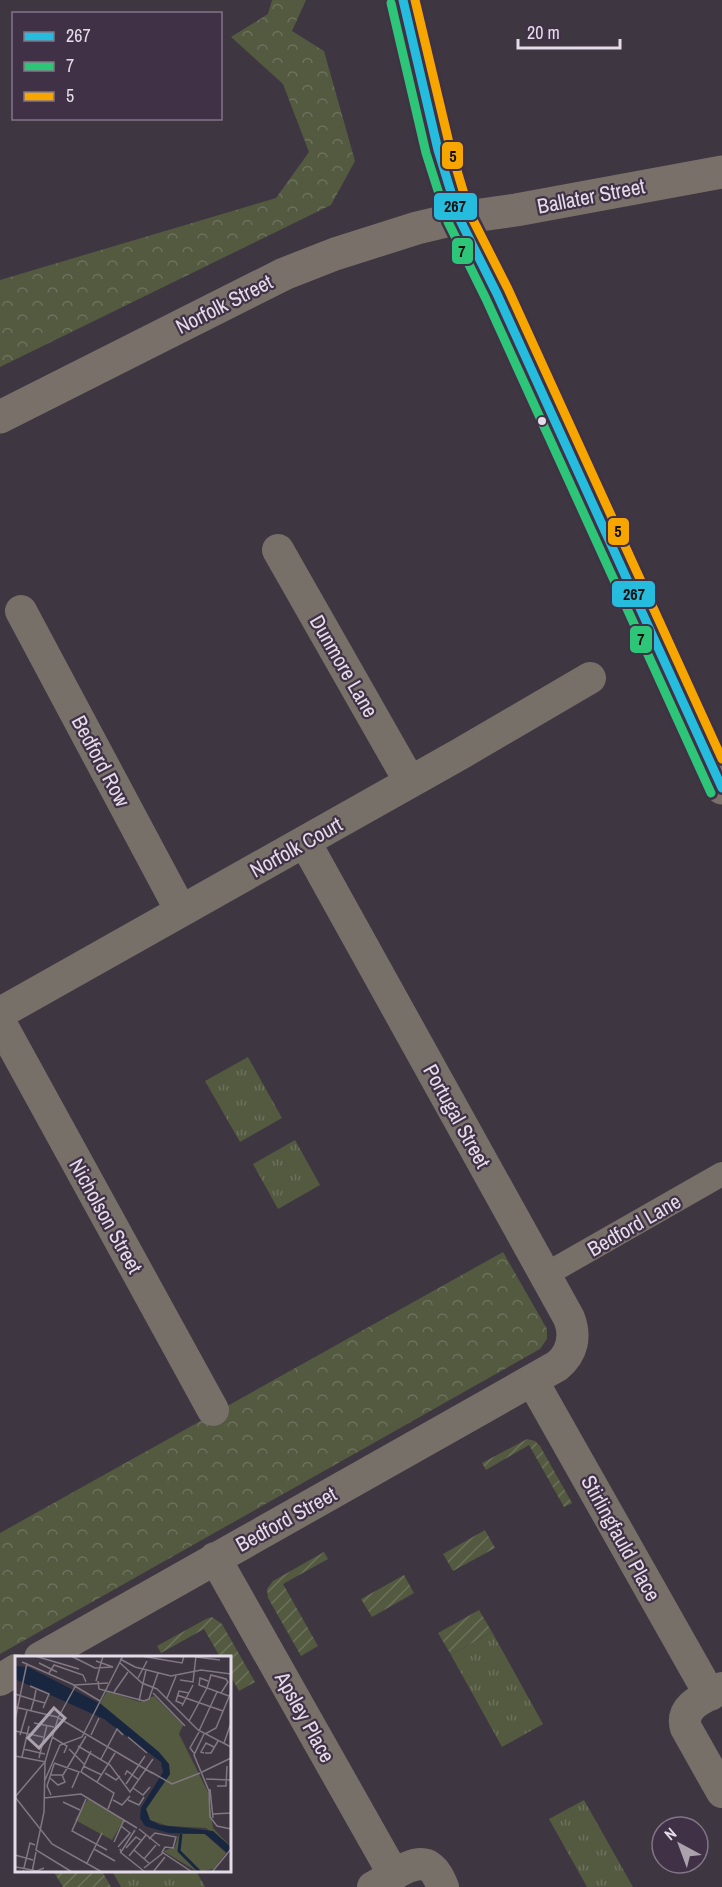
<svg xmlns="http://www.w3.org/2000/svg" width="722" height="1887" font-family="'Archivo Narrow',sans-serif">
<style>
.grass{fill:url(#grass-tufts)}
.forest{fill:url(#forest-crowns)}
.garden{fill:url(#garden-furrows)}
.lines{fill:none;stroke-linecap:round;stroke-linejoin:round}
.pedestrian{stroke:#777068;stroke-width:24}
.minor{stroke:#777068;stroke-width:32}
.primary{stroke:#79706a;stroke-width:33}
.bus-1-casing{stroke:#403146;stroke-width:14}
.bus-2-casing{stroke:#403146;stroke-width:14}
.bus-3-casing{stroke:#403146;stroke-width:14}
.bus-1{stroke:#26bcdd;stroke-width:9}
.bus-2{stroke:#2dc577;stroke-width:9}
.bus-3{stroke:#f7a600;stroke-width:9}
.bus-dot{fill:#e5dce9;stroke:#403146;stroke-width:2}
.labels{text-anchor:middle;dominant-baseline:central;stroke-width:4.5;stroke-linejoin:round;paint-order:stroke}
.street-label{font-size:21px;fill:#e5dce9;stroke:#403146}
.inset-river{fill:none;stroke:#18273f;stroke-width:3}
.inset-road{fill:none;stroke:#817884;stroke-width:1.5}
.view{fill:#aba2ae;fill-opacity:0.15;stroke:#aba2ae;stroke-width:3}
.inset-edge{fill:none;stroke:#e5dce9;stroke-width:3}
.line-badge{stroke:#403146;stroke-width:2}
.pale-badge-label{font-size:16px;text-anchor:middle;font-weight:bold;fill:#111}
</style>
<defs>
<pattern id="grass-tufts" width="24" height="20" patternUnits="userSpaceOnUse" patternTransform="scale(1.5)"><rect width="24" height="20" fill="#545a40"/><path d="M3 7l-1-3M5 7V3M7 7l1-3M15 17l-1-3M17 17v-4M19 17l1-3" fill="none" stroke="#6c715c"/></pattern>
<pattern id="forest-crowns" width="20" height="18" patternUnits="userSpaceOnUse" patternTransform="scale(1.5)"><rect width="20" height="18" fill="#545a40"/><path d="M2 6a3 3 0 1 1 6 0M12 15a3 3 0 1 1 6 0" fill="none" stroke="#6c715c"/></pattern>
<pattern id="garden-furrows" width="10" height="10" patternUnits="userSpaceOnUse" patternTransform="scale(1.5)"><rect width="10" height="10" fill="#545a40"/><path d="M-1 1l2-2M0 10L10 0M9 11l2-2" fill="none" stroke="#6c715c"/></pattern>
</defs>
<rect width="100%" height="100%" fill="#3e3641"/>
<path class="grass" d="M248 1057 282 1118 240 1142 205 1081Z
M295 1140 320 1185 278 1209 253 1164Z
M492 1632 543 1724 502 1747 451 1655Z
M584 1800 633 1887H587L549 1819Z
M112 1871H196L205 1887H121Z"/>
<path class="forest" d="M272 0H306L292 31 324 51 355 161 331 205 0 367V280L276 198 309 152 283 84 231 37 268 14Z
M503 1252 547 1329V1339L540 1349 0 1654V1533Z"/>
<path class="garden" d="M527 1439 535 1441 540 1446 572 1503 564 1507 529 1445 486 1470 482 1463Z
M485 1530 495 1548 453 1571 443 1554Z
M324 1552 328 1559 283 1584 318 1646 301 1656 268 1598 267 1589 273 1581Z
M404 1575 414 1593 372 1617 361 1599Z
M479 1610 492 1632 451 1655 438 1633Z
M212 1617 222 1624 255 1682 239 1691 230 1675V1658L220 1657 204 1629 161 1653 157 1646 206 1619Z
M53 1871H102L111 1887H63Z"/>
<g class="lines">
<path class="pedestrian" d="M545 1275 722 1174"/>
<path class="minor" d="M278 550 410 782
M21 611 181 911
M0 1013 460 754 590 678
M0 1022 213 1410
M532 1380 710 1695
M215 1558 394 1875
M40 1658 557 1366C573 1353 576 1336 569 1318L305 842
M0 1680 16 1670
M722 1688C707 1697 679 1705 686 1728L722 1792
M373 1887C386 1880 416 1856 430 1867 436 1871 440 1880 443 1887"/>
<path class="primary" d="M403 0 438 150 459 218 497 294 722 788
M0 417 284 274 335 254 417 228 459 218 516 210 722 172"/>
<defs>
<path id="bus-1" d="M403 0 438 150 459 218 497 294 722 788"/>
<path id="bus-2" d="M391 3 426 153 448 222 486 299 711 793"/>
<path id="bus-3" d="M415 0 450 147 470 214 508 289 722 759"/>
</defs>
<use href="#bus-1" class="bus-1-casing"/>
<use href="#bus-2" class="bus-2-casing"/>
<use href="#bus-3" class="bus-3-casing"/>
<use href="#bus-1" class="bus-1"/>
<use href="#bus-2" class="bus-2"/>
<use href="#bus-3" class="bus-3"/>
</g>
<circle class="bus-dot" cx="542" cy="421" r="5"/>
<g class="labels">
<g class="street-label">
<text transform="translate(591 196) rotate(-11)">Ballater Street</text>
<text transform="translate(224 304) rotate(-27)">Norfolk Street</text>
<text transform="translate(344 666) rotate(60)">Dunmore Lane</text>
<text transform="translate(101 761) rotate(62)">Bedford Row</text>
<text transform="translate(296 847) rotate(-29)">Norfolk Court</text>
<text transform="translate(457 1116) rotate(61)">Portugal Street</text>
<text transform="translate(106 1216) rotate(61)">Nicholson Street</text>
<text transform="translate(634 1225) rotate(-30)">Bedford Lane</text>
<text transform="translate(286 1519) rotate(-29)">Bedford Street</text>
<text transform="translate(621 1538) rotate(61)">Stirlingfauld Place</text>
<text transform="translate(305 1717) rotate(61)">Apsley Place</text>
</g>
</g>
<g transform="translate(15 1656)">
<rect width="216" height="216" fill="#3e3641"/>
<path d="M92 35 125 46 139 40 168 69 164 78 193 136 198 172 216 191 191 172 153 170 135 164 131 153 155 118 139 92 85 48ZM164 178H190L211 197 198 213 183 216 148 195 160 191Z" fill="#545a40"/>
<path d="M73 143 109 164 97 184 60 164Z" fill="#545a40"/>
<path d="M170 134 177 136 178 153H171L170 140V153H163L162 137Z" fill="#545a40"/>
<path d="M0 10 13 11 86 48 144 96 154 108 155 118 131 153 135 164 145 169 198 175 216 191V200L190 178 154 177 130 170 125 162 126 152 148 116 146 106 89 63 0 23Z" fill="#18273f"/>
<path class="inset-river" d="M166 178 164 195 185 216"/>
<path class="inset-road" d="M20 0 64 13M56 0 80 12 98 11M126 0 167 7 169 0M181 1 205 4M105 3 120 11 156 20 186 14 216 18M81 5 98 11M7 6 59 29 93 27M104 6 127 27 142 33 183 74 216 91M24 7 42 16M34 17 39 9 68 19 71 26M123 22 132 5M165 24 178 26 181 0M81 25 88 0M83 25 84 33 129 45 134 43 143 17M193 25 185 22 184 29 214 40M58 29 85 45M15 30 34 38 28 52M192 32 196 19 211 23 213 26 206 37M21 34 19 44 30 47M99 36 113 16M138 37 170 70M0 38 19 44 16 54M162 39 208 55M152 42 161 20M124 45 131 14M168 48 161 45 164 35 174 37M167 50 178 29M0 51 42 61 137 117M0 64 12 7M174 65 192 32M19 67 39 71M0 75 28 81M184 75 202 36M189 78 179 99 194 135 195 161 202 170 216 173M190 78 201 72 216 36M5 79 12 55M76 79 84 62M37 81 52 90 49 97M113 81 132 97M209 87 216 67M63 90 95 109 115 136 138 103M8 93 30 98M54 93 69 108M76 95 66 116 99 137 93 153M179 97 175 92 184 76M189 97 186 96 191 87 199 91M190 97H196L203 85M0 100 31 106M7 101 14 70M24 102 32 69M86 103 102 73 108 79M39 107 64 116 57 132M68 110 87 119M136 116 157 128 185 117M187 116 216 102M90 117 101 124 105 120M48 119 71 80M110 119 112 115 124 124M35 122 43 129 50 126 47 119H36M191 123 216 124M30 124 45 89 67 81 108 0M82 126 100 97M111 128 130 100M202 130H211L212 110M118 132 128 139 135 131M195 133 198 162M36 139 32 130 39 108M0 141 29 107M0 141 37 188 87 216M29 142 66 138 122 172M71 143 57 175 92 194M98 144 107 149 115 140M113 144 124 149 129 141M48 146 65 154M198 158 216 157M124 173 145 190M134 183 140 177 161 181 158 192M99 186 109 164M103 191 115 177 106 170M111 192 121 181 127 185M159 192 150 191 147 196 177 216M79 193 100 205M105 193 106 196 120 174M119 194 135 208M105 196 130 216M0 199 18 204M114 200 131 179M129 203 141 189M72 207 87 177M1 211 22 215 29 212M129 212 148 197M8 216 15 187 20 189M17 216 21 196M57 216 21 194 29 156 30 106 43 62 61 29M138 216 150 201M197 216 216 193"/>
<path class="view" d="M39 52 50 62 24 92 13 82Z"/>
<rect width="216" height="216" class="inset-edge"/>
</g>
<g class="line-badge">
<rect x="441" y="141" width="23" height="29" rx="6" fill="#f7a600"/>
<rect x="433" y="192" width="45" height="29" rx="6" fill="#26bcdd"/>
<rect x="451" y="237" width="23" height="28" rx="6" fill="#2dc577"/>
<rect x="607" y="517" width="23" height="29" rx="6" fill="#f7a600"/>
<rect x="611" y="580" width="45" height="28" rx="6" fill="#26bcdd"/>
<rect x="629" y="625" width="24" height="29" rx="6" fill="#2dc577"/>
</g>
<g class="pale-badge-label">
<text x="453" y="162">5</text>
<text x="455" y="212">267</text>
<text x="462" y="257">7</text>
<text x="618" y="537">5</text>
<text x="634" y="600">267</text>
<text x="641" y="645">7</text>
</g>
<rect x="12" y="12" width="210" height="108" fill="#403146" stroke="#827587" stroke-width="1.5"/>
<rect x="24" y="32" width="30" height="9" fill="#26bcdd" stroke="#827587" stroke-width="1.5"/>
<text x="66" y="42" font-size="18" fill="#e5dce9">267</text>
<rect x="24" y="62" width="30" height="9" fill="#2dc577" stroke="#827587" stroke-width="1.5"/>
<text x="66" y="72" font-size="18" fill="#e5dce9">7</text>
<rect x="24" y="92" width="30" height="9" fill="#f7a600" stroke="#827587" stroke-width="1.5"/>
<text x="66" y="102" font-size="18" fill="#e5dce9">5</text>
<g transform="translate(680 1845) rotate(319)"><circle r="28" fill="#403146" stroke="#827587" stroke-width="1.5"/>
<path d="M0-4.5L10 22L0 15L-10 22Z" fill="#aba2ae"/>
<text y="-9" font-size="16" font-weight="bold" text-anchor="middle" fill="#e5dce9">N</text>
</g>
<path d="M518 39v9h102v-9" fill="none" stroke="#e5dce9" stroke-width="3"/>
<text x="527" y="39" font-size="18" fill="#e5dce9" stroke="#403146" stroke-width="4.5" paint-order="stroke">20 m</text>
</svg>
